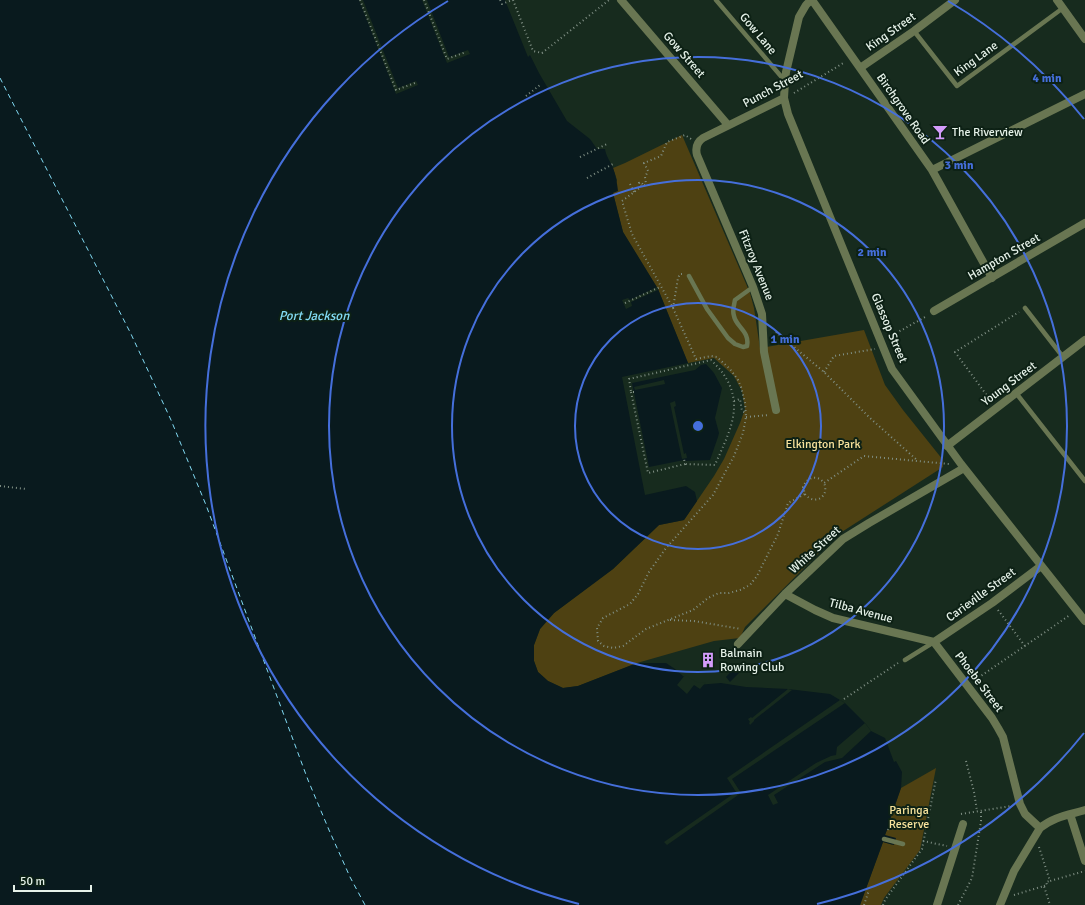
<svg xmlns="http://www.w3.org/2000/svg" width="1085" height="905" font-family="Signika,sans-serif">
<style>
.green{fill:#4e4112}
.water{fill:#091a1e}
.pier{fill:#172b1e}
.lines{fill:none;stroke-linecap:round;stroke-linejoin:round}
.ferry{stroke:#82dbf4;stroke-width:1;stroke-dasharray:5 4;stroke-linecap:butt}
.path{stroke:#809085;stroke-width:2;stroke-dasharray:1 3;stroke-linecap:butt}
.lane{stroke:#697652;stroke-width:4.5}
.street{stroke:#697652;stroke-width:8}
.ring{fill:none;stroke:#456fdb;stroke-width:2}
.labels{text-anchor:middle;dominant-baseline:central;stroke-width:4;stroke-linejoin:round;paint-order:stroke}
.street-label{font-size:12px;fill:#e6f2e9;stroke:#0d2115}
.poi-label{font-size:12px;fill:#e6f2e9;stroke:#0d2115;text-anchor:start}
.park-label{font-size:12px;fill:#f8e39c;stroke:#0d2115}
.water-label{font-size:13px;font-style:italic;fill:#82dbf4;stroke:#0d2115}
.centre{fill:#456fdb;stroke:#0d2115;stroke-width:2}
.ring-label{font-size:12px;text-anchor:middle;font-weight:bold;fill:#456fdb;stroke:#0d2115;stroke-width:4;stroke-linejoin:round;paint-order:stroke}
</style>
<rect width="100%" height="100%" fill="#172b1e"/>
<path class="green" d="M682 135 750 293 754 308 760 348 864 330 885 385 903 410 943 460V467L837 535 745 627 740 638 714 641 637 663 578 686 563 688 548 681 538 672 534 661V645L540 629 554 613 613 569 659 525 684 520 714 476 724 459 740 423 745 409 742 391 734 376 714 358 688 363 658 289 623 232 613 193 617 180 613 168 625 163Z
M936 768 920 850 884 898 881 905H860L883 842 893 845 885 835 901 788Z"/>
<path class="water" d="M0 0H505L528 57 530 55 539 73 567 121 590 139 597 149H605C606 156 610 161 613 168 616 176 617 183 618 191L613 193 623 232 658 289 688 363 622 377 645 495 686 486 695 492 697 501 684 520 659 525 613 569 554 613 540 629 534 645V661L538 672 548 681 563 688 578 686 637 663H666L675 669 683 676 697 685 721 683 746 687 788 689 830 694 845 703 865 723 871 731 885 738 894 762 896 761 902 772 901 788 889 822 892 823 889 830H887L885 835 896 838 894 845 883 842 860 905H0Z
M706 364 714 373 722 388 715 418 719 433 718 437 710 460 684 461V460L649 467 632 383 695 370 701 365Z
M738 664 746 666 730 682 726 677Z"/>
<path class="pier" d="M359 0H363L398 88 416 81 418 85 396 94Z
M422 0H427L449 57 468 50 470 54 447 63Z
M657 287 658 290 631 302 632 306 626 309 622 300 628 298 630 300Z
M664 380 665 384 635 390 634 387Z
M675 401 676 406 674 407 684 454 686 453 687 458 682 459 670 403Z
M685 675 698 683 706 682 700 689 694 685 687 694 677 685Z
M788 689 792 690 754 720V721L750 725 749 723 750 722 748 719 751 717 752 718Z
M840 700 845 703 732 779 741 793 667 845 664 842 736 792 727 778Z
M865 723 871 731 842 758 825 762 774 795 778 803 773 805 768 795 816 763 831 756 836 755 837 747Z"/>
<g class="lines">
<path class="ferry" d="M0 78 131 334 171 420 206 505 308 780 329 830 350 877 365 905"/>
<path class="path" d="M360 0 396 90 415 83
M424 0 447 59 466 52
M500 0 502 4 512 0
M513 0 533 51 542 53 609 0
M794 93 845 62
M526 96 540 85
M691 139 685 135 667 142 661 156 644 163 648 171 645 177 646 184 644 186 641 182 639 183 641 187 622 201 632 234 673 308 696 359 711 356 717 357 730 369 738 380 741 387 745 403 746 417 743 433 734 456 713 495 666 548 649 572 638 594 630 604 603 618 597 628 598 641 604 646 613 648 623 646 646 629 693 610 708 598 719 593H729L740 590 750 585 757 576 778 534 788 503 805 494 803 487C807 477 817 474 824 483L864 456 949 464
M580 157 607 144
M587 178 613 164
M630 184 634 192
M625 303 660 287
M673 308 678 278 680 274H682
M776 332 824 372 870 418 918 461
M889 337 927 316
M824 372 834 356 875 349
M631 392 648 473 685 464 684 459
M634 392H631L629 379 711 360C715 364 719 368 722 372 746 405 729 432 715 465L685 464
M734 401 740 399 742 411 746 413
M991 401 955 352 1019 312
M746 417 769 415
M0 486 26 489
M805 494C814 506 830 497 824 483
M998 610 1025 646
M670 620 694 621 741 629
M975 680 1070 615
M844 699 898 663
M966 761 974 792 977 811
M961 814 1011 806
M890 825 891 823
M888 830 889 827
M923 841 947 846
M1039 847 1050 881 1085 871
M1044 886 1047 885 1046 882 1050 881
M1014 895 1044 886 1050 905
M864 905 869 890
M883 905 885 900 922 849 936 779
M958 905 972 878 981 821V810"/>
<path class="lane" d="M716 0 785 81
M914 31 957 86 1063 8
M689 276 707 309 728 338 735 344 743 347 747 346C750 331 736 327 734 316 732 311 734 305 735 300L753 287
M1025 308 1063 357
M1016 393 1085 481
M905 660 934 642
M884 839 903 844"/>
<path class="street" d="M621 0 728 125
M811 0 806 5 799 17 786 72 785 81 784 98 788 114 892 369 961 464 1085 621
M812 0 932 170 992 278
M1057 0 1085 39
M860 68 914 31 955 0
M932 170 1085 94
M934 311 1085 223
M776 410 764 352 762 314 753 287 697 155C695 147 697 142 703 138L784 98
M947 446 1085 340
M785 594 815 610 833 618 934 642
M934 642 992 718 998 728 1003 737 1020 804 1025 814 1040 828
M934 642 992 603 1041 566
M738 644 785 594 843 539 869 523 964 468
M1070 814 1085 861
M937 905 963 824
M1000 905 1014 871 1040 828C1053 817 1068 815 1085 810"/>
</g>
<g class="ring">
<circle cx="698" cy="426" r="123"/>
<circle cx="698" cy="426" r="246"/>
<circle cx="698" cy="426" r="369"/>
<path d="M1084 733A493 493 0 0 1 817 904M579 904A493 493 0 0 1 448 1M948 1A493 493 0 0 1 1084 119"/>
</g>
<defs>
<symbol id="bar-bare" viewBox="-9 -9 18 18"><path d="M-6-5H6L.8 .8V4.5H3.5V6h-7V4.5H-.8V.8Z" fill="#d49cfb" stroke="#0d2115" stroke-width="2.5" paint-order="stroke"/></symbol>
<symbol id="building-bare" viewBox="-9 -9 18 18"><path d="M-4-6H4V6H1V3H-1V6H-4ZM-2.5-4.3h1.7v1.8h-1.7ZM.8-4.3h1.7v1.8H.8ZM-2.5-1h1.7V.8h-1.7ZM.8-1h1.7V.8H.8Z" fill="#d49cfb" stroke="#0d2115" stroke-width="2.5" paint-order="stroke"/></symbol>
</defs>
<g fill-rule="evenodd">
<use href="#bar-bare" x="929" y="121" width="22" height="22"/>
<use href="#building-bare" x="697" y="649" width="22" height="22"/>
</g>
<g class="labels">
<g class="street-label">
<text transform="translate(891 32) rotate(-35)">King Street</text>
<text transform="translate(758 34) rotate(50)">Gow Lane</text>
<text transform="translate(684 55) rotate(49)">Gow Street</text>
<text transform="translate(976 59) rotate(-36)">King Lane</text>
<text transform="translate(773 89) rotate(-28)">Punch Street</text>
<text transform="translate(903 109) rotate(55)">Birchgrove Road</text>
<text transform="translate(1004 257) rotate(-30)">Hampton Street</text>
<text transform="translate(756 265) rotate(68)">Fitzroy Avenue</text>
<text transform="translate(889 328) rotate(67)">Glassop Street</text>
<text transform="translate(1009 384) rotate(-37)">Young Street</text>
<text transform="translate(815 550) rotate(-42)">White Street</text>
<text transform="translate(981 595) rotate(-36)">Carieville Street</text>
<text transform="translate(861 611) rotate(15)">Tilba Avenue</text>
<text transform="translate(979 682) rotate(53)">Phoebe Street</text>
</g>
<g class="poi-label">
<text x="952" y="132">The Riverview</text>
<text x="720" y="653">Balmain<tspan x="720" dy="14">Rowing Club</tspan></text>
</g>
<g class="park-label">
<text x="823" y="444">Elkington Park</text>
<text x="909" y="810">Paringa<tspan x="909" dy="14">Reserve</tspan></text>
</g>
<g class="water-label">
<text x="314" y="316">Port Jackson</text>
</g>
</g>
<circle cx="698" cy="426" r="6" class="centre"/>
<g class="ring-label">
<text x="1047" y="82">4 min</text>
<text x="959" y="169">3 min</text>
<text x="872" y="256">2 min</text>
<text x="785" y="343">1 min</text>
</g>
<path d="M14 885v6h77v-6" fill="none" stroke="#e6f2e9" stroke-width="2"/>
<text x="20" y="885" font-size="12" fill="#e6f2e9" stroke="#0d2115" stroke-width="3" paint-order="stroke">50 m</text>
</svg>
